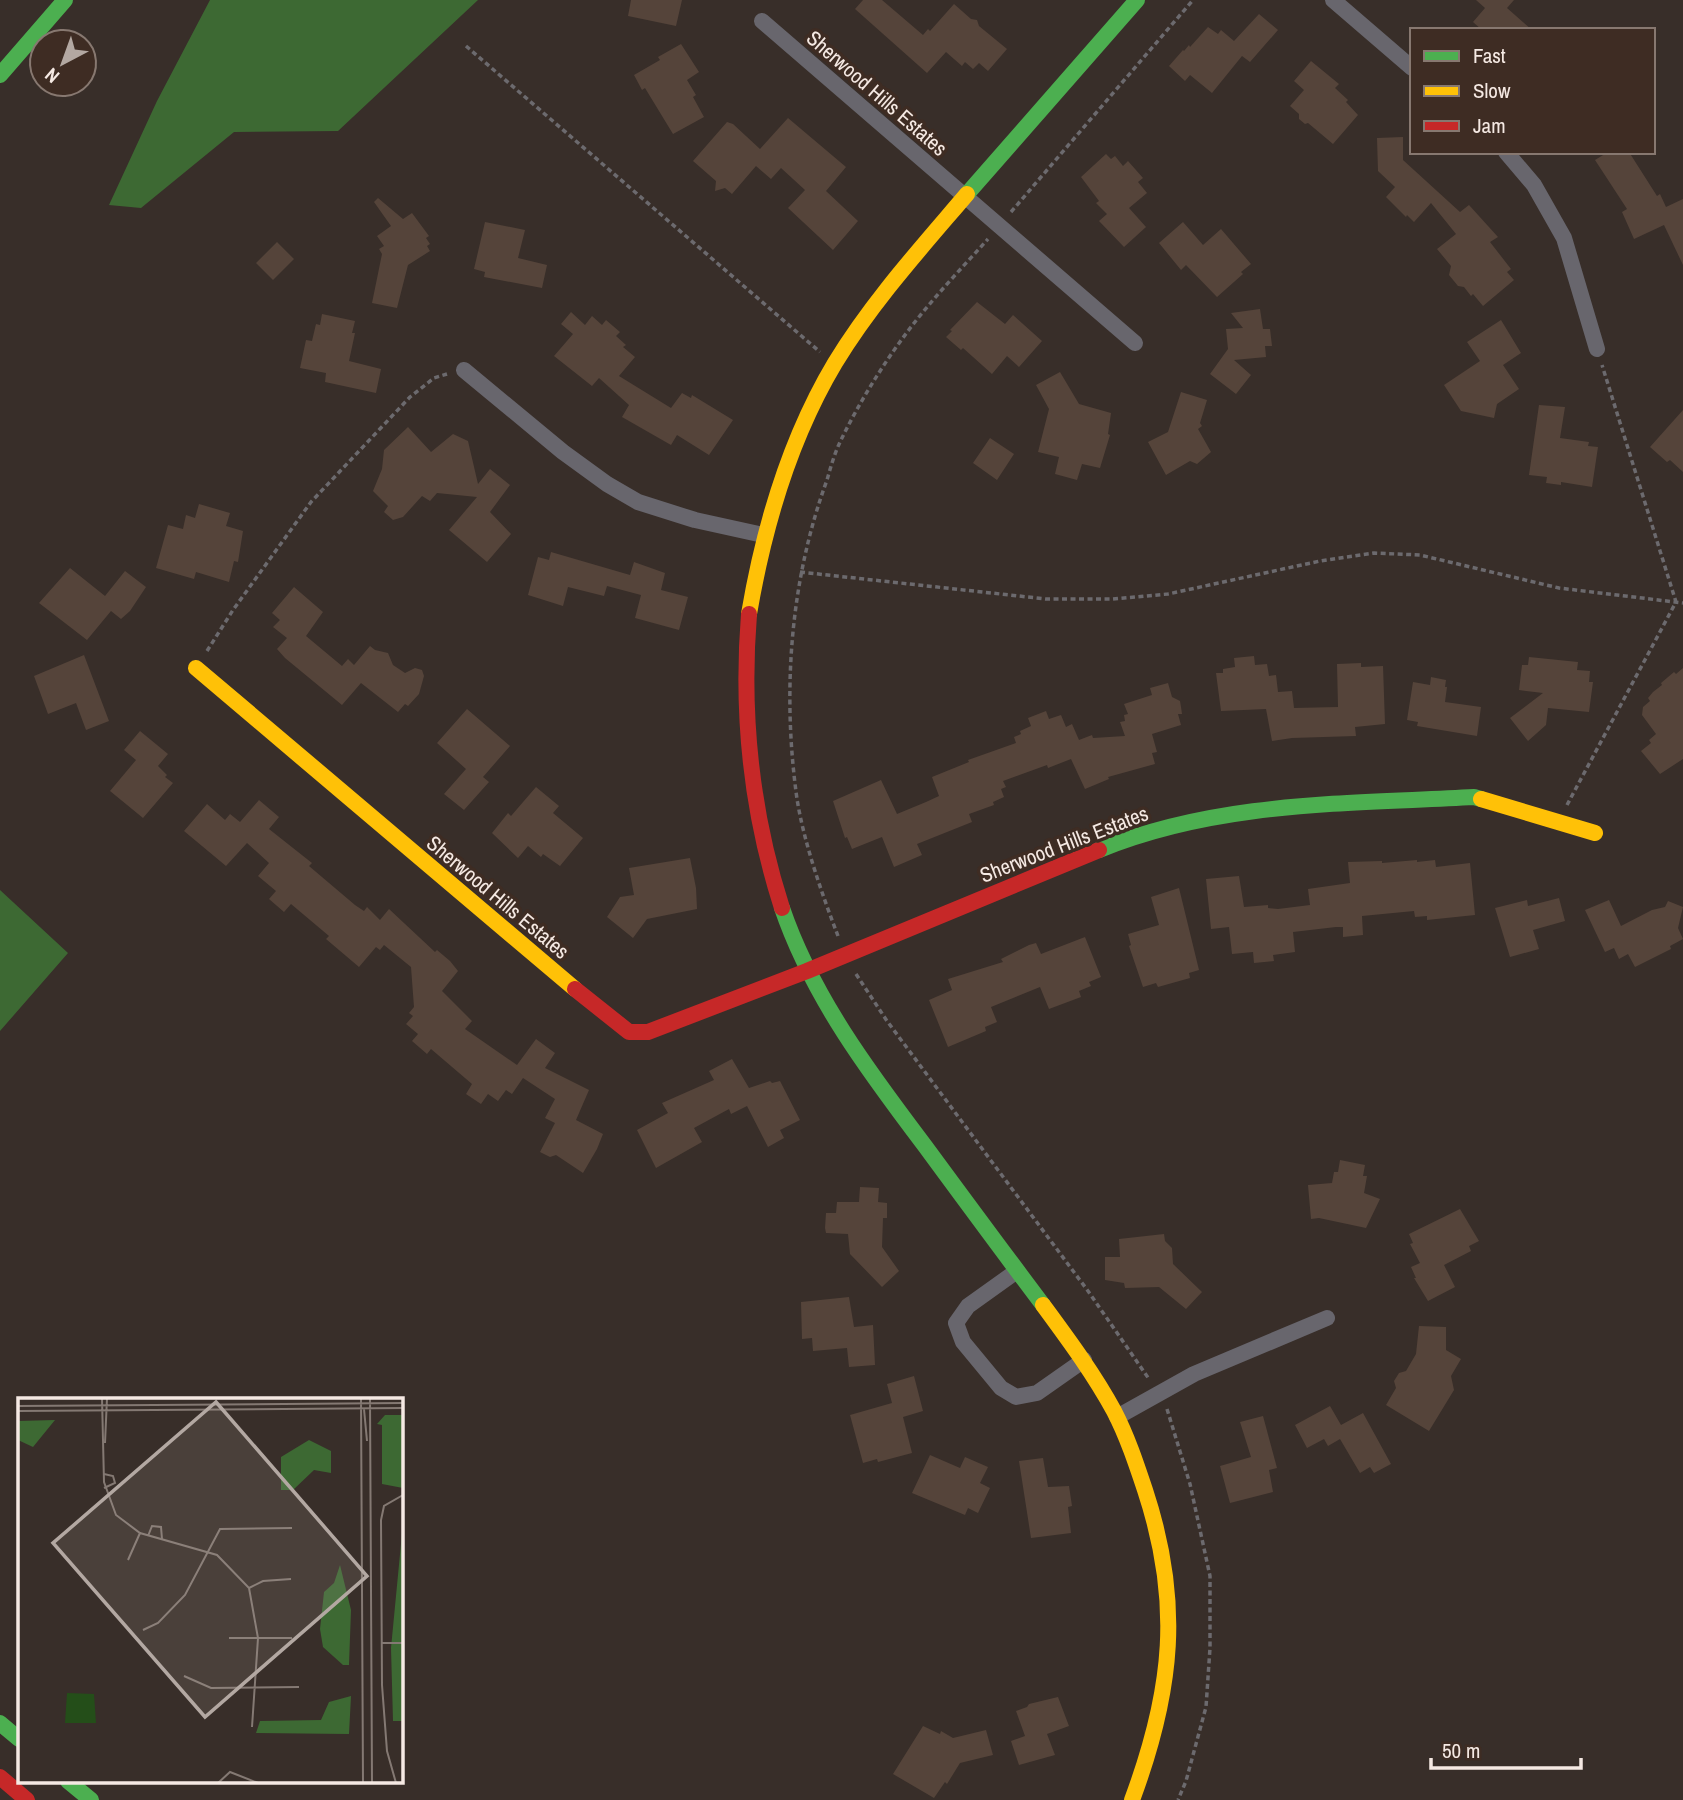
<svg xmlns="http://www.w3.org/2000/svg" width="1683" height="1800" font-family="'Archivo Narrow',sans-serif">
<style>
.forest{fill:#3d6933}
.building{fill:#55443a}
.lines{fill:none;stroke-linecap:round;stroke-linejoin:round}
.path{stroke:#6c6a6e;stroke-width:3.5;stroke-dasharray:5 3.5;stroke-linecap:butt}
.street{stroke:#68666d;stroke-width:16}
.fast{stroke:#4caf50;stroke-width:16}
.slow{stroke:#ffc107;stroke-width:16}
.jam{stroke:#c62828;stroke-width:16}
.labels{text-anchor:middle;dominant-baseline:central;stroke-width:7;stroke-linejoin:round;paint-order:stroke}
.street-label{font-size:21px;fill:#f5e9e3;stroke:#3e2c23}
.inset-road{fill:none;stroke:#847973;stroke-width:2}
.view{fill:#b3a8a2;fill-opacity:0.15;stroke:#b3a8a2;stroke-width:3.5}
.inset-edge{fill:none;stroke:#f5e9e3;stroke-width:3.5}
</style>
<rect width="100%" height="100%" fill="#382e29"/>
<path class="forest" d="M210 0H478L338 131 234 132 141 208 109 205 157 101Z
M0 890 68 953 0 1031Z"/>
<path class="building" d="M631 0H682L676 26 628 16Z
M863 0H882L923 35 928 29 930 31 954 4 971 19 977 20 979 26 1007 49 988 71 979 63 973 69 965 62 962 66 946 52 927 73 855 9Z
M1476 0H1514L1507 8 1532 30H1482L1473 22 1485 8Z
M1259 14 1278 30 1250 62 1242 56 1212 93 1190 75 1185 81 1169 66 1183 50 1184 51 1189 45 1190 47 1208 27 1218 34 1221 30 1234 41Z
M681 44 699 72 687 80 696 95 693 97 704 117 673 134 645 88 642 90 634 75 660 60 658 57Z
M1311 61 1339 84 1335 88 1348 100 1346 102 1358 115 1333 144 1308 123 1305 124 1299 119V114L1290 106 1304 90 1294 81Z
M788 118 846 167 826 191 858 221 833 250 788 208 805 190 781 168 771 179 756 166 732 194 725 188 715 191 716 181 693 161 727 122 733 124 760 149Z
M1403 137V160L1460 212 1469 205 1498 237 1490 242 1511 269 1507 272 1514 280 1483 306 1473 294 1471 296 1464 287 1458 286 1449 275 1451 266 1437 249 1456 234 1431 203 1414 222 1407 215 1406 217 1386 197 1395 187 1378 171 1377 138Z
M1608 152H1629L1657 196 1660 194 1666 207 1683 199V265L1664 225 1634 239 1622 212 1627 209 1595 160Z
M1106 154 1111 159 1115 156 1123 166 1128 161 1143 178 1138 182 1147 193 1129 208 1146 227 1124 247 1099 221 1107 214 1096 203 1099 201 1081 177Z
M378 198 403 219 412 213 429 236 426 238 430 244 427 246 430 251 408 265 397 308 372 303 382 254 379 249 384 246 377 236 391 226 374 202Z
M485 222 525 230 518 258 547 265 542 288 484 277 485 272 474 269Z
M1183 222 1203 245 1221 229 1251 264 1241 272 1243 274 1217 297 1186 265 1181 270 1159 243Z
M277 242 294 259 273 280 256 263Z
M977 302 1005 324 1013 315 1042 341 1019 367 1007 356 992 374 963 348 961 350 946 337 952 331 950 330Z
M1260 309 1263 329H1270L1272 346H1265L1266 357 1234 360 1251 375 1236 394 1210 374 1228 349 1226 329 1243 328 1231 313Z
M571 312 585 325 592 316 602 325 606 320 620 332 616 336 626 345 623 347 635 357 619 376 671 408 682 393 691 398 692 395 733 420 709 455 677 435 671 445 622 417 629 405 599 378 592 386 554 356 573 334 561 324Z
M322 314 355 321 352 333H355L349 361 381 369 376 393 325 382 326 373 300 368 306 340 312 341 316 324 320 325Z
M1501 320 1521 353 1503 365 1519 389 1497 404 1494 418 1461 411 1444 385 1480 361 1467 342Z
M1060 372 1079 404 1111 413 1108 434 1110 435 1100 468 1082 464 1077 480 1055 474 1059 457 1038 452 1049 409 1036 385Z
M1181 392 1207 400 1200 423 1202 426 1198 429 1211 452 1197 464 1190 461 1166 475 1148 442 1168 432Z
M1539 405 1565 407 1560 438 1589 442 1588 446 1598 447 1592 487 1561 482V485L1546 483 1547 477 1529 475Z
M1683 410V472L1670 460 1667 462 1650 447Z
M408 427 431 452 453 434 468 441 478 484 490 469 510 485 490 512 511 534 487 562 449 530 477 497 437 493 430 501 422 496 403 517 393 520 384 512 388 506 373 491 382 469 384 450Z
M990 438 1014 454 997 480 973 463Z
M199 504 230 513 226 526 243 531 238 562 234 561 229 582 196 572 194 579 156 568 168 525 183 529 186 515 195 518Z
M551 552 630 575 634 562 665 573 661 590 688 597 679 630 635 618 641 595 607 586 604 596 568 587 563 606 528 595 538 557 549 560Z
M70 568 105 596 125 571 146 587 130 611 121 619 111 611 87 640 39 603Z
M294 587 323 612 306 636 342 666 348 659 354 665 370 646 375 650 388 653 393 665 405 673 415 668 422 670 424 676 419 694 408 706 405 704 398 712 361 683 342 705 285 658 277 649 287 638 273 627 280 620 272 613Z
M84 655 109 721 86 730 76 703 48 714 34 676Z
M1254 656 1255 665 1267 664 1269 676 1276 675 1278 692 1292 691 1294 708 1338 707 1337 664 1361 663V667L1383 666 1385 724 1355 727 1356 736 1292 738 1272 741 1266 709 1221 711 1216 673H1223V669L1235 667 1234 658Z
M1529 657 1578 662 1577 670 1590 671 1589 682H1593L1589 712 1548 708 1546 725 1528 741 1510 718 1543 693 1519 690 1522 665H1528Z
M1683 668V759L1660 774 1641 751 1651 743 1649 740 1656 734 1642 715 1643 707 1650 701 1648 698 1653 692 1662 685 1661 683 1674 672 1676 674Z
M1431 677 1446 680 1445 687H1447L1445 702 1481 707 1477 736 1417 726 1418 722 1407 720 1413 682 1430 685Z
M1168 683 1172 697 1180 701 1181 707 1182 714H1178L1181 725 1152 734 1157 752 1152 753 1155 764 1108 777 1109 779 1085 789 1071 759 1048 768 1047 765 1003 781 1006 787 1001 789 1004 797 993 802 994 805 969 814 972 822 917 844 922 855 894 867 882 837 852 849 847 837 845 838 833 801 881 780 897 814 926 802 939 796 932 777 969 762 968 760 1016 743 1014 737 1021 734 1020 731 1031 726 1028 718 1046 711 1049 719 1061 715 1066 727 1072 724 1079 740 1092 735 1093 738 1125 736 1120 722 1125 721 1124 715 1128 714 1124 704 1152 695 1150 688Z
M467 709 510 746 483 777 489 782 464 810 444 794 466 769 437 743Z
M140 731 168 754 158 766 167 775 165 777 173 783 143 818 110 791 136 760 124 750Z
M536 787 559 806 553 813 583 838 560 866 543 854 541 857 528 846 518 858 492 833 508 813 511 816Z
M259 800 279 817 269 829 312 863 309 866 355 905 364 911 367 907 380 920 389 909 435 952 437 950 450 961 458 971 442 991 472 1021 465 1029 517 1065 536 1039 555 1053 545 1068 589 1090 576 1120 603 1134 597 1149 583 1173 556 1155 550 1157 540 1152 555 1123 545 1118 555 1099 523 1078 512 1094 506 1090 498 1101 488 1094 481 1104 466 1094 472 1084 431 1049 427 1054 412 1041 418 1034 406 1024 413 1016 409 1013 414 1007 411 967 384 945 380 950 376 947 359 967 326 939 329 936 291 904 284 912 269 899 276 891 258 876 269 863 247 843 226 866 184 831 207 804 225 820 230 814 240 822Z
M690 858 696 888 697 909 647 919 633 938 607 917 620 897 634 895 629 868Z
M1417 860V862L1435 860 1436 867 1470 863 1475 915 1427 920V916L1415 917 1414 911 1362 916 1363 935 1343 937V927H1336L1293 932 1295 952 1273 955 1274 961 1254 963 1253 952 1232 954 1229 927 1211 929 1206 879 1239 876 1244 907 1268 905V908L1278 909 1310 905 1308 889 1350 883 1348 862 1382 861V863Z
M1179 888 1199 970 1189 973 1190 978 1158 987 1156 983 1143 987 1129 946 1131 945 1128 934 1159 925 1151 897Z
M1559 898 1565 921 1533 930 1539 949 1510 957 1495 908 1527 900 1528 906Z
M1609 900 1621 926 1652 910 1665 907 1668 901 1683 907 1678 928 1683 939 1670 946 1671 949 1635 967 1628 954 1619 959 1614 948 1605 952 1585 910Z
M1085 937 1101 977 1089 982 1091 986 1079 991 1081 997 1049 1009 1040 987 991 1007 997 1022 985 1027 986 1031 948 1047 929 1000 952 990 948 979 1003 962 1001 959 1029 945 1036 943 1041 954Z
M732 1059 749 1088 770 1081 772 1083 780 1081 800 1120 780 1130 784 1138 768 1147 747 1106 731 1114 729 1109 694 1128 702 1142 656 1168 637 1130 668 1113 662 1103 714 1080 709 1071Z
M1340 1160 1365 1165 1363 1176H1367L1364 1193 1380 1199 1366 1228 1319 1218 1311 1219 1308 1185 1332 1183 1334 1172H1338Z
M860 1187 879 1188 878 1202 887 1203V1218H883L882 1247 899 1271 882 1287 850 1254 848 1234 826 1233 825 1228 826 1213H836L837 1202H859Z
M1460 1209 1479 1241 1469 1246 1471 1251 1444 1265 1455 1287 1428 1301 1414 1278H1416L1411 1267 1420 1263 1410 1244 1413 1243 1409 1234Z
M1164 1234 1165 1241 1172 1248 1173 1264 1202 1292 1186 1309 1159 1287 1125 1288 1124 1283 1105 1280V1257H1120L1119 1239Z
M849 1297 854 1327 873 1325 875 1365 849 1367 847 1348 813 1351 812 1338 802 1339 801 1302Z
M1419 1326 1446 1327V1350L1461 1359 1451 1376 1454 1390 1429 1431 1386 1405 1396 1388 1394 1381 1399 1373 1406 1371 1416 1354Z
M914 1376 923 1411 903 1417 912 1453 878 1462 877 1459 863 1463 850 1415 892 1403 887 1384Z
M1330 1406 1341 1425 1363 1413 1391 1464 1374 1473 1370 1467 1360 1473 1340 1439 1328 1446 1324 1439 1307 1448 1295 1425Z
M1263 1416 1277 1468 1269 1470 1273 1492 1230 1503 1220 1466 1251 1457 1240 1422Z
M930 1455 960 1468 965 1457 988 1467 980 1483 990 1488 978 1513 968 1508 965 1515 912 1493Z
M1043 1458 1048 1487 1069 1486 1072 1506 1068 1507 1071 1533 1031 1538 1019 1461Z
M1058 1697 1069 1726 1047 1734 1055 1755 1019 1765 1011 1741 1025 1736 1016 1711 1027 1707 1029 1704Z
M923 1726 940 1734 941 1731 953 1738 986 1730 993 1755 960 1763 947 1784 945 1782 934 1798 893 1774Z"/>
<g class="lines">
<path class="path" d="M466 46 820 352
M1011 212 1193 0
M800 572 1046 599H1113L1168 594 1320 561 1374 553 1420 555 1559 588 1683 603
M207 651 233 610 311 502 410 397 434 378 447 374
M1567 805 1676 602 1602 365
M838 936C822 894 804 843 797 799 782 692 790 581 827 480 831 466 835 452 841 440 859 403 883 364 908 331 932 299 961 269 988 239
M856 974 887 1021 1088 1291 1149 1379
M1167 1409 1190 1484 1210 1576V1648L1206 1707 1186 1781 1178 1800"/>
<path class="street" d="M1333 0 1412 68
M762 21 1135 343
M1506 152 1534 185 1564 238 1597 349
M464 370 563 452 607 484 638 502 695 520 763 535
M1017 1271 968 1306 956 1323 963 1342 1001 1388 1016 1397 1037 1393 1084 1360
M1117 1417 1194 1374 1327 1318"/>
<path class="fast" d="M0 75 65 0
M967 194 1137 0
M1099 850C1218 801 1348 804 1474 797L1481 799
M782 908C812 996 869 1072 925 1146 964 1199 1003 1252 1043 1305
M0 1723 19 1739
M68 1781 91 1800"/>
<path class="slow" d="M749 614C764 526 789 440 835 363 872 302 921 248 967 194
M196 668 575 989
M1481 799 1595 833
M1043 1305C1068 1339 1094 1374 1114 1411 1127 1436 1136 1463 1145 1490 1182 1602 1173 1690 1132 1800"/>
<path class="jam" d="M749 614C741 714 751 812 782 908
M575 989 629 1032H648L807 971 1099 850
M0 1777 27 1800"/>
</g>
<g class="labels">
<g class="street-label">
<text transform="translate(877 93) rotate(41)">Sherwood Hills Estates</text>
<text transform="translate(1064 844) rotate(-21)">Sherwood Hills Estates</text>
<text transform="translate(498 897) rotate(40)">Sherwood Hills Estates</text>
</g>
</g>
<g transform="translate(18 1398)">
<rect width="385" height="385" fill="#382e29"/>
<path d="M49 295 76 296 78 325H47Z" fill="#244e19"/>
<path d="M367 17H385V90L364 86V27L359 26ZM37 22 15 49 0 42V23ZM291 42 313 53V75L296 72 275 92H263V59ZM385 125V323H375L373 250ZM322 167 333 212 331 267H325L305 249 302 231 306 194 316 185ZM333 298 331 336 238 335 242 323 303 322 311 304Z" fill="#3d6933"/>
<path class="inset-road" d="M84 0 86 84 98 117 122 135 199 157 231 190 240 240 234 329M343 0 345 385M352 0 354 385M0 8 385 5M346 11 349 43M0 13 385 10M87 45 89 0M86 76 95 78 97 85 86 90M130 138 134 128 143 129 144 141M110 162 122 135M231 190 245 183 273 181M125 232 140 225 167 197 202 131 274 130M211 240H274M363 245H385M166 278 193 290 281 289M200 385 212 374 240 385M378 385 369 353 364 287 363 122 366 108 385 97"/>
<path class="view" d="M198 4 349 178 187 319 35 145Z"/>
<rect width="385" height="385" class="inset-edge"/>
</g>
<rect x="1410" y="28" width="245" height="126" fill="#3e2c23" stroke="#877870" stroke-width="2"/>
<rect x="1424" y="51" width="35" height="10" fill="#4caf50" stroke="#877870" stroke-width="2"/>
<text x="1473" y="63" font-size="21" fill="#f5e9e3">Fast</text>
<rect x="1424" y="86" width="35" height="10" fill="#ffc107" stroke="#877870" stroke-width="2"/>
<text x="1473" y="98" font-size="21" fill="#f5e9e3">Slow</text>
<rect x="1424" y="121" width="35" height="10" fill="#c62828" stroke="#877870" stroke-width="2"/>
<text x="1473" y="133" font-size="21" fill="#f5e9e3">Jam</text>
<g transform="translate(63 63) rotate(221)"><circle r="33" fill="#3e2c23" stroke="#877870" stroke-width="2"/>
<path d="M0-5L12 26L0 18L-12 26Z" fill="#b3a8a2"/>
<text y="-10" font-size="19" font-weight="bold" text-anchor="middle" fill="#f5e9e3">N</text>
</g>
<path d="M1431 1758v10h150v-10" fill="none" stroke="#f5e9e3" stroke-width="3.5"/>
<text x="1442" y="1758" font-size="21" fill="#f5e9e3" stroke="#3e2c23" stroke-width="5" paint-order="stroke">50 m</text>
</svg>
